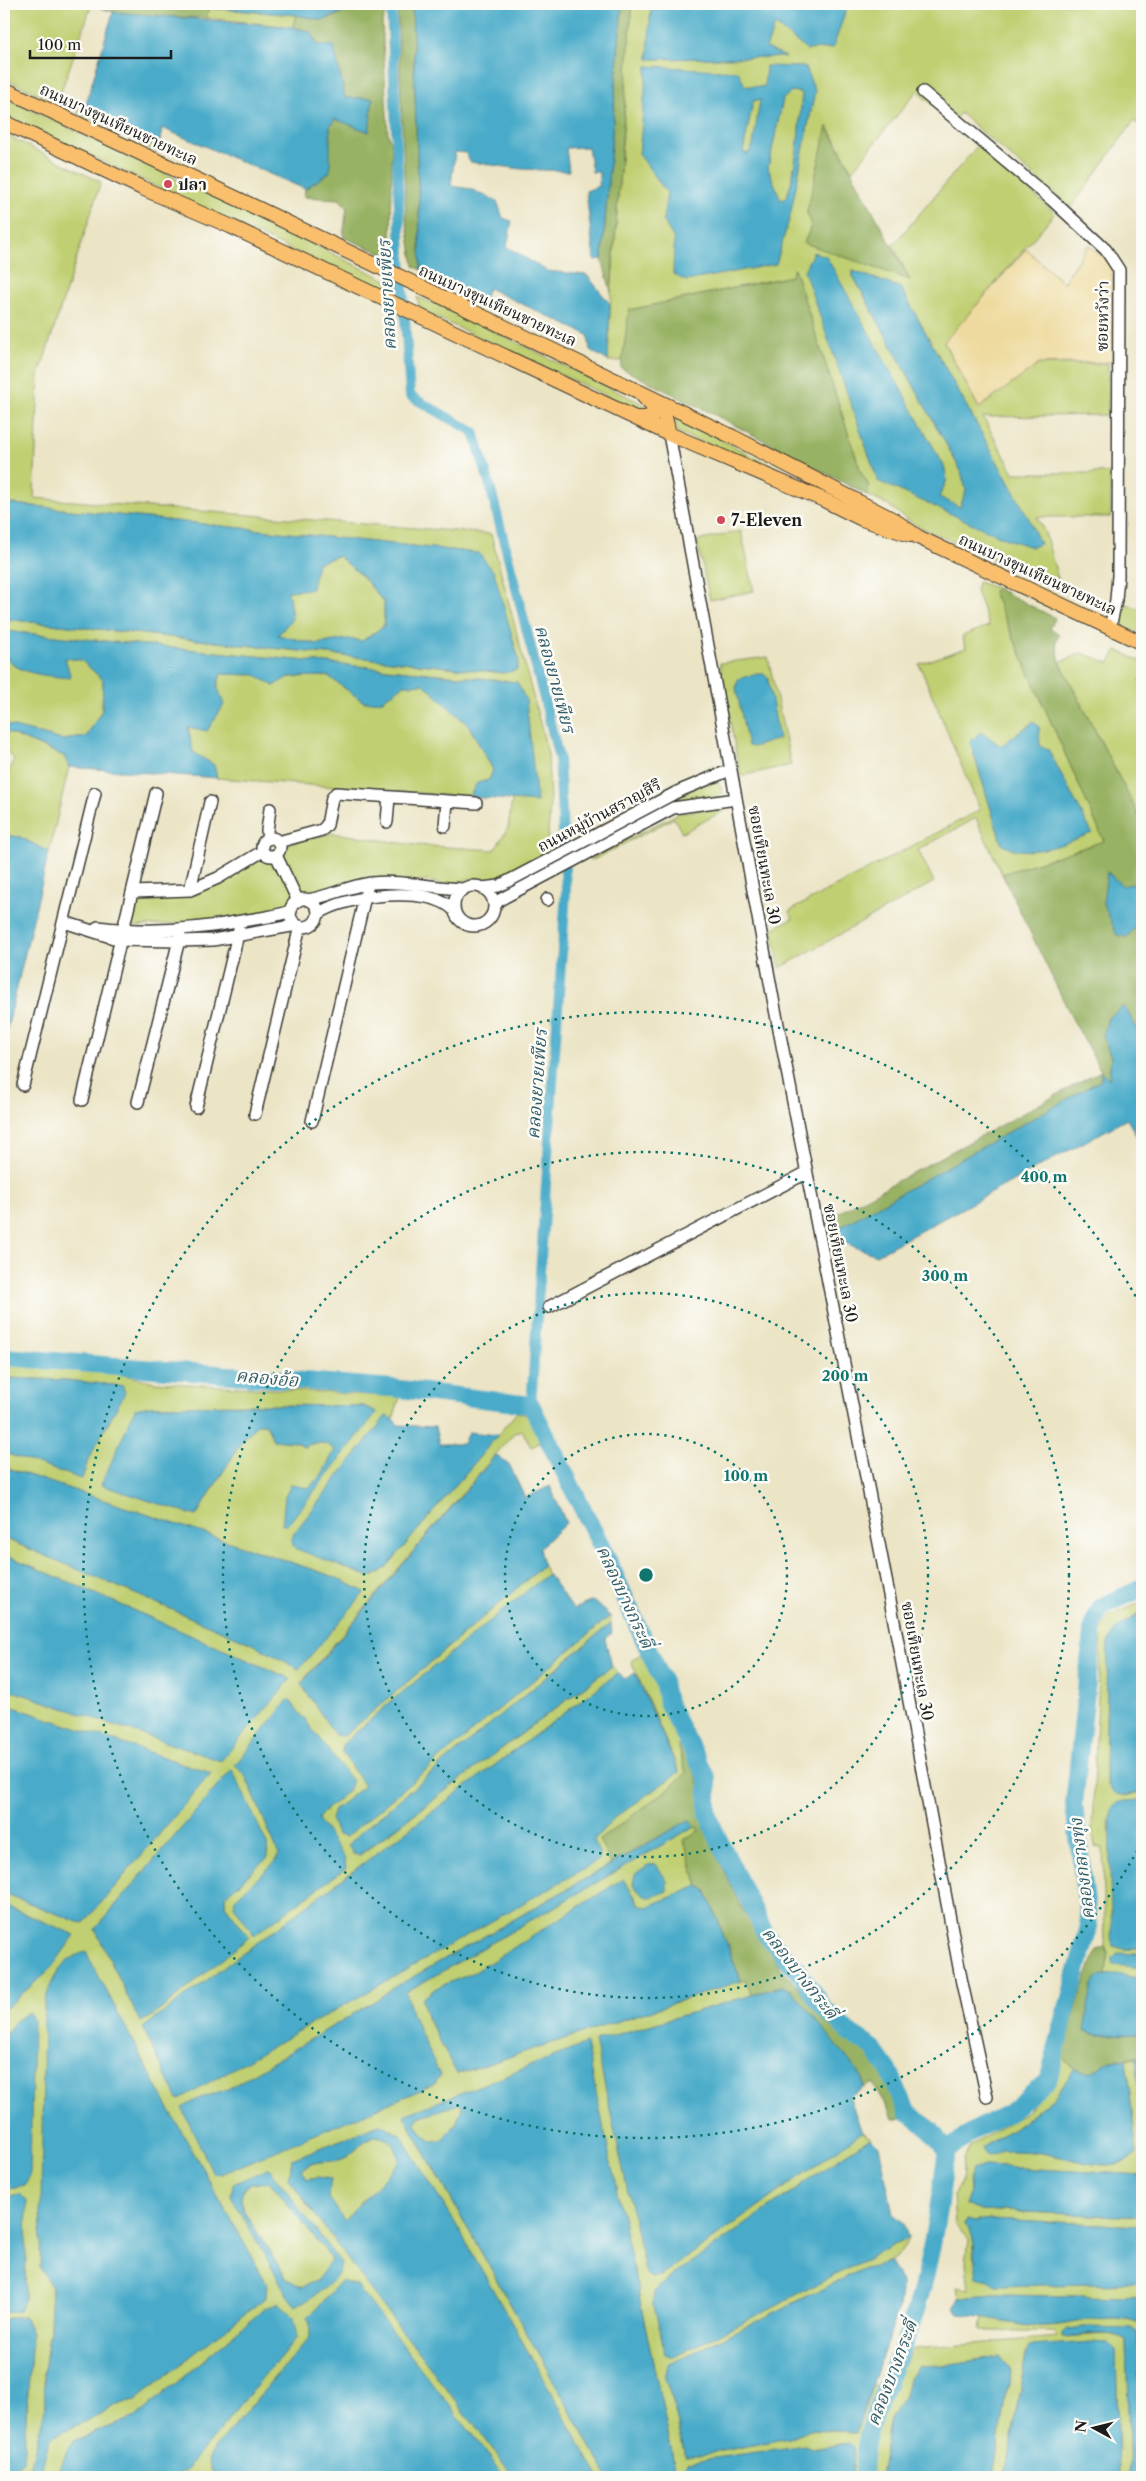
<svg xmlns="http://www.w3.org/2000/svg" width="1146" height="2481" font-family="'Libre Caslon Text','Noto Serif Thai',serif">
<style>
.green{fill:#c0cf71;stroke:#6e7646;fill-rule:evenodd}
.forest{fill:#98b263;stroke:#5a6740}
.sand{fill:#eeda9e;stroke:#857b5d}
.water{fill:#49abc9;stroke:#326472;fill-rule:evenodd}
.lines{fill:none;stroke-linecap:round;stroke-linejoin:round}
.canal{stroke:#49abc9;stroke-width:10}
.river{stroke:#49abc9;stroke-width:18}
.minor-casing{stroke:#3b3a35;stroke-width:14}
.major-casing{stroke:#3b3a35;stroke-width:16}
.minor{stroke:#fff;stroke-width:11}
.major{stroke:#f9bf6c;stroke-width:14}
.ring{fill:none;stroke:#0f766e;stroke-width:2.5;stroke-dasharray:2.5 5}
.poi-dot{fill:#d1495b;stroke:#fdfcf7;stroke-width:2}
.labels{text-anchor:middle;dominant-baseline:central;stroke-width:5;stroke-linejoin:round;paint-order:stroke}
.street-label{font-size:16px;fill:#1c1c1c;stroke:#fdfcf7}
.poi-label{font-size:16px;font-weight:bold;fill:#1c1c1c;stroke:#fdfcf7;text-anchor:start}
.water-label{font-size:18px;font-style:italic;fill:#305c6a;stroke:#fdfcf7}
.centre{fill:#0f766e;stroke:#fdfcf7;stroke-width:2.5}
.ring-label{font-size:15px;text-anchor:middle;font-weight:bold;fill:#0f766e;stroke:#fdfcf7;stroke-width:5;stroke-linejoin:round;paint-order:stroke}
</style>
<rect width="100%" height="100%" fill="#fdfcf7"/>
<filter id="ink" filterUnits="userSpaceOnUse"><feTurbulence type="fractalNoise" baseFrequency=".02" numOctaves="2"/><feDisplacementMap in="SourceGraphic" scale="10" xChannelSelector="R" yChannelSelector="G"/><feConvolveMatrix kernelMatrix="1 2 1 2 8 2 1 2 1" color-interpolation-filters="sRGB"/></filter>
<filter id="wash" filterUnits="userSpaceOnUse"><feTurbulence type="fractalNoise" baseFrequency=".0096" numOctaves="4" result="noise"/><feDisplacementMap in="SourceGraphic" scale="20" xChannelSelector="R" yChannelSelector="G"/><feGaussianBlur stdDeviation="1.12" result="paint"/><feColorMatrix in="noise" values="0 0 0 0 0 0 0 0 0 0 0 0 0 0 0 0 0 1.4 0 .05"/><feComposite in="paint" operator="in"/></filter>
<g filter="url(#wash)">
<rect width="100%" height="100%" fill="#ebe4c5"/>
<path class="green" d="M4 4H92L57 103 4 78Z
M632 4H651L648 59 784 57 766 48 775 24 807 50 832 48 848 4H1142V127L1134 121 1071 208 960 113 952 123 917 91 852 171 828 126 807 212 811 226 805 243 909 279 893 245 978 145 1055 213 944 343 979 408 1039 364H1108V415L983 417 1014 473H1110L1111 517H1037L1045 533 1061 589 915 525 889 506 867 495 869 486 861 472 794 269 791 276 629 310 624 361H608L610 311ZM745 86 815 91 790 216 776 264 674 239 663 220 667 193 656 175ZM853 271 901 288 1028 517 1040 544 878 481 925 434 944 466 947 480 939 497 960 508 966 490 961 471 853 276Z
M208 8 296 15 293 27 207 18Z
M791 91 802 93C799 128 798 163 787 197L781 200 768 168 783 99Z
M4 97 297 236 388 281 387 295 4 115Z
M761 100 753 145 749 154 743 152 753 101Z
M78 109 159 148V153L78 114Z
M4 134 101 182 39 375 34 498 491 534 548 754 550 802 547 854 494 884C477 876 467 877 452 887L428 881 313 897C292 894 295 906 279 910 231 921 182 923 132 927L129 924 134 896 185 897 198 893 261 857 267 860 281 858 285 844 333 833 415 845 494 850 508 828 512 800 537 801 499 680 4 631V619L503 673 479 553 4 503Z
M417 297 444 307 649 407 646 414 420 310Z
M674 415 793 477V479L790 480 677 432Z
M741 531 754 591 710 600 697 541Z
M339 556 362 576 384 602V626L362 641 348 639 316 644 278 635 292 619 288 591 317 563Z
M978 582 996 588 993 592 1104 841 1002 874 976 818 918 850 934 882 780 968 772 929 793 918 789 911 980 810 919 664 966 648 962 636 989 626 976 591ZM1033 722 1040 746 1048 749 1092 833 1002 845 970 742 981 732 1001 746Z
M1120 601 1142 610V634L1117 625Z
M1117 650 1142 662V681L1139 680 1142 688V822L1060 662 1082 653 1109 663Z
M4 651 14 666 70 678 65 658 81 660 103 680 102 710 86 737 62 740 7 725 4 728Z
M768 657 791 765 740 776 720 663Z
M221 674 256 675 274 686 288 677 328 676 364 702 381 701 404 685 424 684 469 726 493 770 489 780 477 783 469 797 217 778 214 765 193 753 188 727 207 730Z
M4 731 64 756 69 767 49 852 20 837 4 835V785L14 759 4 749Z
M715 765 719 770 575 841 691 775Z
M718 781 723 792 720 796C706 799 693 799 680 803L678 797 696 787Z
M725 806V810L682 833 674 818 591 861 589 859 679 813Z
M4 1364 115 1373 155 1382 400 1397 393 1419 386 1416 295 1532 374 1576 385 1569 517 1412 530 1416 542 1442 531 1447 522 1430 514 1433 305 1678 344 1736 543 1566 548 1574 395 1698 343 1744 342 1752 364 1786 334 1810 346 1837 610 1616 611 1623 362 1831 353 1854 360 1855 612 1666 618 1673 143 2028 599 1853 593 1840 612 1820 679 1771 631 1661 642 1653 683 1743 678 1745 686 1773 669 1789 600 1840 611 1864 390 1990 378 1999 228 2089 198 2099 221 2174 249 2160 412 2014 406 1992 695 1826 700 1830 684 1841 698 1886 647 1907 640 1904 623 1879 475 1972 436 1988 422 2000 428 2019 457 2074 746 1979 752 1995 595 2041 661 2276 862 2132 871 2138 844 2155 667 2280 654 2292 665 2354 674 2357 908 2238C900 2261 887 2263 865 2268L668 2365 665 2378 673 2402 685 2455 794 2437 809 2430 856 2432 873 2384 879 2387 860 2434 858 2477H851L854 2447 848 2443 683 2469 684 2477H677L586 2045 404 2116 608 2477H599L455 2223 401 2136 382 2124 292 2159 289 2179 360 2276 514 2477H505L425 2374 310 2322V2337L214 2449 209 2459 212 2472 220 2477H171L186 2470 297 2337 279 2302 264 2309 136 2417 73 2441 57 2472 52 2477H38L49 2437 87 2421 120 2403 135 2400 266 2297 267 2284 159 2091 86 1952 40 2268 52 2288 50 2328 44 2372 45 2409 31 2465 24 2470 4 2477V2473L12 2470 23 2460 32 2334 24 2316 4 2319V2313L19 2311 20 2194 4 2197V2189L26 2185 4 2036V2010L52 1967 74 1935 4 1905V1893L83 1924 211 1773 4 1704V1688L94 1717 291 1679 4 1554V1538L255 1645 299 1669 335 1577 4 1467V1453L82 1478 89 1457 122 1386 66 1380 4 1378ZM260 1405 363 1406 377 1412 282 1525 308 1488 321 1476 335 1450C325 1441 315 1441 304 1447L297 1442 273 1440 266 1424H257L242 1441 196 1516 135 1409 151 1406ZM289 1699 350 1790 323 1810 318 1819 324 1829 276 1861 279 1855 246 1777 272 1721ZM231 1769 267 1844 268 1857 225 1896V1905L249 1937 153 2016 140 2022ZM269 2168 341 2264 296 2305 231 2196Z
M1142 1602V1611L1135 1615 1108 1643 1105 1771 1108 1786 1125 1796 1142 1792V1800L1119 1802 1109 1819 1111 1857 1124 1949H1142V1954H1133L1137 1967 1142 1968V1979L1116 1974 1106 1975 1108 1953 1105 1947 1103 1848 1095 1846 1092 1828 1101 1631 1108 1617Z
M1062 2057 1074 2070 1055 2096 1023 2122 982 2148C1005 2151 1029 2150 1052 2155 1079 2160 1114 2175 1137 2154L1126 2060 1136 2058 1142 2138V2175L984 2166 969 2179 970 2195 966 2205 978 2210 1142 2217V2226L990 2219 975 2222 967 2220 973 2238 975 2265 996 2286 1142 2283V2297L993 2295 959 2298 957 2287 969 2289 966 2263 969 2239 955 2224 953 2196 962 2181 964 2159 970 2146 1027 2112 1055 2076Z
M459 2104 463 2107 456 2124 443 2140 431 2141 423 2135 415 2122C423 2111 446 2107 459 2104Z
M373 2136C391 2137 395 2145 401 2161L344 2221 328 2198 318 2177 307 2179 302 2171C313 2158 327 2164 342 2159 354 2155 361 2141 373 2136Z
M269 2181 328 2254 331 2262 316 2281 302 2287 287 2279 245 2213 241 2199 243 2189 249 2185Z
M983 2317C1001 2320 1021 2325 1040 2326 1073 2327 1110 2309 1142 2324V2416L1137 2413 1139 2361 1137 2332 1064 2337C1082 2336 1111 2329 1126 2340L1130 2477H1119L1116 2350 1029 2347 1026 2354 1005 2477H993L1011 2370 1000 2356 946 2365 918 2366 909 2379 905 2396 890 2418 880 2477H872C872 2468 871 2459 872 2450 875 2427 899 2367 914 2349L1058 2337 1053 2331H981Z"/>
<path class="forest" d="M93 4H160L208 8 207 18C178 16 116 19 93 4Z
M349 4H388L382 23 388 134 392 144 391 257 343 237 347 207 339 199 304 197 305 189 329 172 330 126 335 119 372 98H345L343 86 311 32 293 27 296 15C315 19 337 24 349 4Z
M397 4H412L421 270 414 266 406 218Z
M622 4H632L611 292 602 259Z
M827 126 910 280 804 243 811 226 807 212Z
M794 268 861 472 869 486 867 495 719 417 621 368 629 310 791 276Z
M996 588 1055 618 1050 629 1059 635 1056 642 1060 662 1142 822V882L1123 887 1108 872 1135 927 1142 926V1037L1124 1006 1103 1037 1111 1057 1109 1080 1101 1072V1080L829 1234 825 1220 1101 1071 1072 1018 1002 874 1104 841 993 592Z
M683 1743 702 1792 704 1827 740 1905 782 1970 832 2024 866 2051 888 2082 902 2119H894L872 2083 863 2088V2078L783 1986 752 1995 746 1980 741 1981 706 1890 698 1886 684 1840 700 1830 689 1820 611 1864 599 1840 669 1789 686 1773 678 1744Z
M1105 1947 1108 1953 1106 1975 1098 1976 1084 2030 1097 2035 1142 2034V2055C1132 2060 1123 2058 1112 2060 1107 2061 1103 2066 1099 2069 1082 2077 1073 2069 1062 2057L1082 1988 1097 1950Z"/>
<path class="sand" d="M1088 245 1110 262 1113 279V362L1039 364 979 408 944 342 1026 249 1063 283Z"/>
<path class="water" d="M160 4H349L344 12 322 20 296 15Z
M412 4H622L602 259 594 260 586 191 599 186V172H592L588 147 566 148 569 171 521 169 470 162 466 153 455 152 451 186 470 189 497 201 503 218 512 221 507 247 547 271 587 275 610 304 608 361 590 350 588 335 488 288 484 299 421 270Z
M651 4H848L833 48 807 50 775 25 766 48 786 57 648 59Z
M113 12 293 27 311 32 317 45 334 46 345 98H373L369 132 335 119 330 126V172L305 189 162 128 159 148 84 110Z
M647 66 738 71 745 86 764 87 766 66 805 67 815 91 790 216 776 264 686 281 673 274 674 239 663 220 667 193 639 154ZM792 91 802 93C799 128 798 164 787 197L781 200 768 168 783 99ZM760 100 753 145 748 154 743 152 753 101Z
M813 252 826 256 944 466 947 480 939 497 960 507 966 490 961 471 853 276V271L901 288 1028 517 1040 544 1031 547 1004 538 878 481 804 271Z
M4 503 479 553 494 572 519 660 517 670 503 673 4 619V529L11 517 4 515ZM338 556 362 576 384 602V626L362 641 348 639 316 644 278 635 292 619 288 591 312 589 317 563Z
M4 631 517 682 526 700 537 802 469 797 477 783 489 780 493 770 469 726 424 684 404 685 381 701 364 702 328 676 288 677 274 686 256 675 221 674 217 685 224 705 207 731 188 727 193 752 214 765 217 778 69 767 64 756 4 731V728L7 725 62 740 86 737 102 710 103 680 81 660 65 658 71 678C50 676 10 675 4 651 2 645 4 637 4 631Z
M757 674H764L768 678 779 739 753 747 748 746 747 742 736 688 738 679Z
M1033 722 1039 726 1040 746 1048 749 1092 833C1064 844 1031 859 1002 845L970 742 981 732 1001 746Z
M4 835 20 837 49 852 4 1042Z
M1107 872 1123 886 1142 882V926L1135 927 1127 937 1117 935 1103 903Z
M1124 1006 1142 1037V1146L1127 1119 876 1255 842 1242 837 1229 1101 1080V1071L1109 1079 1111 1057 1103 1037 1108 1018Z
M4 1378 66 1380 123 1386 125 1393 89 1457 82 1479 4 1453Z
M260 1405 363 1406 377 1412 289 1523 282 1525 285 1496 291 1485 308 1488 321 1476 335 1450C325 1441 315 1441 304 1447L297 1442 273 1440 266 1424H257L242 1441 196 1516 101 1485 135 1409 151 1406Z
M386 1416 393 1419 398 1425 435 1427 439 1444H463L468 1432 498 1435 385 1569 374 1576H367L294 1548 291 1542 294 1533Z
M496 1455 510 1466 525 1498 550 1486 566 1523 539 1548 543 1566 344 1736 335 1735 301 1684Z
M4 1467 335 1577 365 1592 299 1669 255 1645 4 1538Z
M4 1554 291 1679 221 1761 4 1688Z
M548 1574 573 1609 593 1601 610 1616 346 1837 337 1835 331 1819 334 1810 364 1786 342 1752 343 1744 395 1698Z
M1142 1611V1792C1118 1798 1110 1797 1105 1771L1108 1643 1115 1630Z
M611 1623 612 1632 605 1639 612 1666 359 1855 353 1854 348 1845 362 1831Z
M618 1673 625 1679 635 1673 679 1772 612 1820 594 1840 599 1853V1860L178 2100 143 2028Z
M289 1699 352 1781C347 1799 327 1803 318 1819L345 1859 346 1868 254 1935 234 1906 235 1899 276 1861 279 1855 246 1777 235 1765Z
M4 1704 211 1773 83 1924 4 1893Z
M232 1769 267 1844 268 1857 225 1896V1905L249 1937 153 2016 140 2022 95 1929Z
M1142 1800V1949H1124L1113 1946C1111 1929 1107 1815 1113 1807 1119 1799 1132 1801 1142 1800Z
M689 1820 695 1826 406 1992 412 2014 440 2075 435 2084 221 2174 213 2173 182 2108 198 2099 228 2089 378 1999 390 1990Z
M656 1864 667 1881V1891C649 1899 645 1901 633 1884L635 1874 648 1865Z
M623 1879 639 1904 647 1907 698 1886 706 1890 741 1981 457 2074 428 2019 422 1999 436 1988 475 1972Z
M4 1905 75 1935 52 1967 4 2010Z
M86 1952 159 2091 267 2284 266 2297 135 2400 120 2403 87 2421 50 2437 40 2476 7 2477 31 2465 45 2409 44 2372 50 2328 52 2288 40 2268 44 2007C48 1984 62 1957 86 1952Z
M1118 1953 1142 1954V1968L1116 1965 1112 1963V1957Z
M1116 1974 1142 1979V2034L1097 2035 1084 2030 1092 1985 1098 1976Z
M783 1986 793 1991 863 2078V2088L849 2096 862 2132 661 2276 652 2277 645 2271 595 2041Z
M29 2012 33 2020 30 2173 26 2185 4 2189V2036L16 2020Z
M586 2044 677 2477H608L404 2115ZM459 2104 463 2107 456 2124 443 2140 431 2141 423 2135 415 2122 418 2117Z
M1142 2055V2138L1136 2058Z
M1110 2060H1126L1137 2154C1114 2175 1079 2160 1052 2155 1035 2151 1018 2151 1002 2151L996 2155 986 2156 982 2148 1023 2122 1055 2096 1074 2070C1091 2074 1096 2071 1110 2060Z
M382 2124 401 2136 455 2223 599 2477H514L360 2276 289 2179 292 2159ZM373 2136C391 2137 395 2145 400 2161L344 2221 328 2198 331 2179 318 2177 307 2179 302 2170C313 2158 327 2164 342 2159 354 2155 361 2141 373 2136Z
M871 2138 879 2146 893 2214 903 2222 908 2238 674 2357 665 2354 654 2306V2292L667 2280 844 2155Z
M984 2166 1142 2175V2217L978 2210 966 2205 970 2195V2170Z
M269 2168 341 2264C336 2286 314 2295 296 2306L289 2298 231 2196 233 2184ZM269 2181 328 2254 331 2261 316 2281 302 2287 287 2279 245 2213 241 2199 243 2189 249 2185Z
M20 2194 27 2201 25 2299 19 2311 4 2313V2197Z
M990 2219 1142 2226V2283L996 2286 989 2280 977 2277C974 2260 978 2237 965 2225L967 2220 975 2222Z
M890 2262 902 2283 899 2308 856 2432 809 2430 794 2437 702 2455H685L673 2402 665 2378 668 2365 865 2268Z
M341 2281 357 2286 505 2477H220L212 2472 209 2459 214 2449 310 2337V2322L307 2319Z
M993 2295 1142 2297V2324C1110 2309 1073 2327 1039 2326 1013 2324 986 2317 959 2314L955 2307 959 2298Z
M279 2302 293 2318 297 2337 186 2470 171 2477H52L57 2472 73 2441 136 2417 264 2309Z
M24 2316 32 2334 23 2461 12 2470 4 2473V2319Z
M1084 2327 1131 2328 1137 2332 1139 2361 1137 2413 1142 2416V2477H1130L1126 2340C1111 2329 1081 2336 1063 2337V2333L1068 2329Z
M1092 2342 1109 2343 1116 2350 1119 2477H1005L1026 2354 1029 2346Z
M1000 2356 1011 2370 993 2477H880L890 2418 905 2396 909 2379 918 2366 946 2365Z
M848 2443 854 2447 851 2477H684L683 2469 687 2462 805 2445 814 2449Z"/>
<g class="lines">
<path class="canal" d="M391 4 401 256 410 396 474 432 490 486 559 758 566 891 531 1405"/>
<path class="river" d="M4 1357 392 1388 531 1405 607 1558 663 1682 667 1702 708 1780V1814L715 1832 766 1935 802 1976 823 2008 851 2034 873 2048 890 2072 907 2112 931 2130 947 2151C938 2208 931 2267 912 2322 895 2373 862 2421 863 2477
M947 2151 971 2132 1009 2113 1048 2080 1089 1926 1074 1805 1093 1624 1101 1607 1142 1588"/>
</g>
</g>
<g filter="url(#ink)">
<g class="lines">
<defs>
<path id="minor" d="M923 92 1052 200 1106 250 1119 270 1118 576 1116 600 1110 628
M669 434 774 1004 890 1600 962 1983 987 2097
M387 822 389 797
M445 826 447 801
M262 847a9 9 0 1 1 18 0a9 9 0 1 1-18 0Z
M268 839 267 831 270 809
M278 842 322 830 327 825 332 798 336 793 476 803
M276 855 298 901
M454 906a20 20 0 1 1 40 0a20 20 0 1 1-40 0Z
M482 888 499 886 677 792 730 770
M190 890 210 802
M133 892 190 890 218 878 263 851
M290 913a14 14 0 1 1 28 0a14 14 0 1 1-28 0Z
M308 900C330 896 349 886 371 883 402 880 433 888 463 889
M547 900 548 899
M494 908 498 901 505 897 673 808 736 799
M318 914C345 895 430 884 454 910
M64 922 120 940 179 941 213 940 297 925
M98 927C145 933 195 930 242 921 258 918 275 917 291 911
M23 1085 95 793
M82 1100 156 793
M138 1102 180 936
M196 1107 239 930
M255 1114 300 926
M312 1121 368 884
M549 1307 806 1173"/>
<path id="major" d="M4 89 255 207 733 437 894 520 918 537 1142 643
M4 122 142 188 230 226 669 434 824 500 862 519 910 535
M655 409 665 417 669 434
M635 418H646L653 415 655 409 643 396"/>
</defs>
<use href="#minor" class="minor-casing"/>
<use href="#major" class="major-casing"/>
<use href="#minor" class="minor"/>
<use href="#major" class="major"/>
</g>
</g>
<g class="ring">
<circle cx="646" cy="1575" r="141"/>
<circle cx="646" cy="1575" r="282"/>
<circle cx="646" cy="1575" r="423"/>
<path d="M1141 1844A563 563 0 1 1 1141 1306"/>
</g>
<g class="poi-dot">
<circle cx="168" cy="184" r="5"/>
<circle cx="721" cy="520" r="5"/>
</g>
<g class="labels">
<g class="street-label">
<text transform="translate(119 124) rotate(25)">ถนนบางขุนเทียนชายทะเล</text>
<text transform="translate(498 305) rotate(25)">ถนนบางขุนเทียนชายทะเล</text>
<text transform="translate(1102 316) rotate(-89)">ซอยหวังว่า</text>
<text transform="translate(1038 574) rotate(25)">ถนนบางขุนเทียนชายทะเล</text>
<text transform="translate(599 815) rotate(-28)">ถนนหมู่บ้านสราญสิริ</text>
<text transform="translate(765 865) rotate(80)">ซอยเทียนทะเล 30</text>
<text transform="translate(841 1263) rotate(79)">ซอยเทียนทะเล 30</text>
<text transform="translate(918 1661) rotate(80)">ซอยเทียนทะเล 30</text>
</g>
<g class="poi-label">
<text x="178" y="184">ปลา</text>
<text x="731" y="520">7-Eleven</text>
</g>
<g class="water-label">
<text transform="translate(387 295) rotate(-93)">คลองยายเพียร</text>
<text transform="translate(555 679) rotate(75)">คลองยายเพียร</text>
<text transform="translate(537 1084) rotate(-86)">คลองยายเพียร</text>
<text transform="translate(267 1378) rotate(5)">คลองอ้อ</text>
<text transform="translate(625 1597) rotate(65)">คลองบางกระดี่</text>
<text transform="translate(1082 1869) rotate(-97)">คลองกลางทุ่ง</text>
<text transform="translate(800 1973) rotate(52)">คลองบางกระดี่</text>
<text transform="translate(892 2373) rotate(-69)">คลองบางกระดี่</text>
</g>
</g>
<circle cx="646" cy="1575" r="8" class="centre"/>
<g class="ring-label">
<text x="1044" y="1182">400 m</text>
<text x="945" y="1281">300 m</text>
<text x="845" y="1381">200 m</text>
<text x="746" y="1481">100 m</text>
</g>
<rect width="1146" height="2481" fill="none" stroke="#fdfcf7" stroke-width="20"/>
<g transform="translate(1094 2428) rotate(277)" stroke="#fdfcf7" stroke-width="4" paint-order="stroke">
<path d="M0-4L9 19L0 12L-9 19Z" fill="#1c1c1c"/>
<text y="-8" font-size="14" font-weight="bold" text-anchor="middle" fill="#1c1c1c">N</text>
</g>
<path d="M30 50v8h141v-8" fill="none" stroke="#1c1c1c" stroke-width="2.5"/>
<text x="38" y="50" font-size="15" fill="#1c1c1c" stroke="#fdfcf7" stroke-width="4" paint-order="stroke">100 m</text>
</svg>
